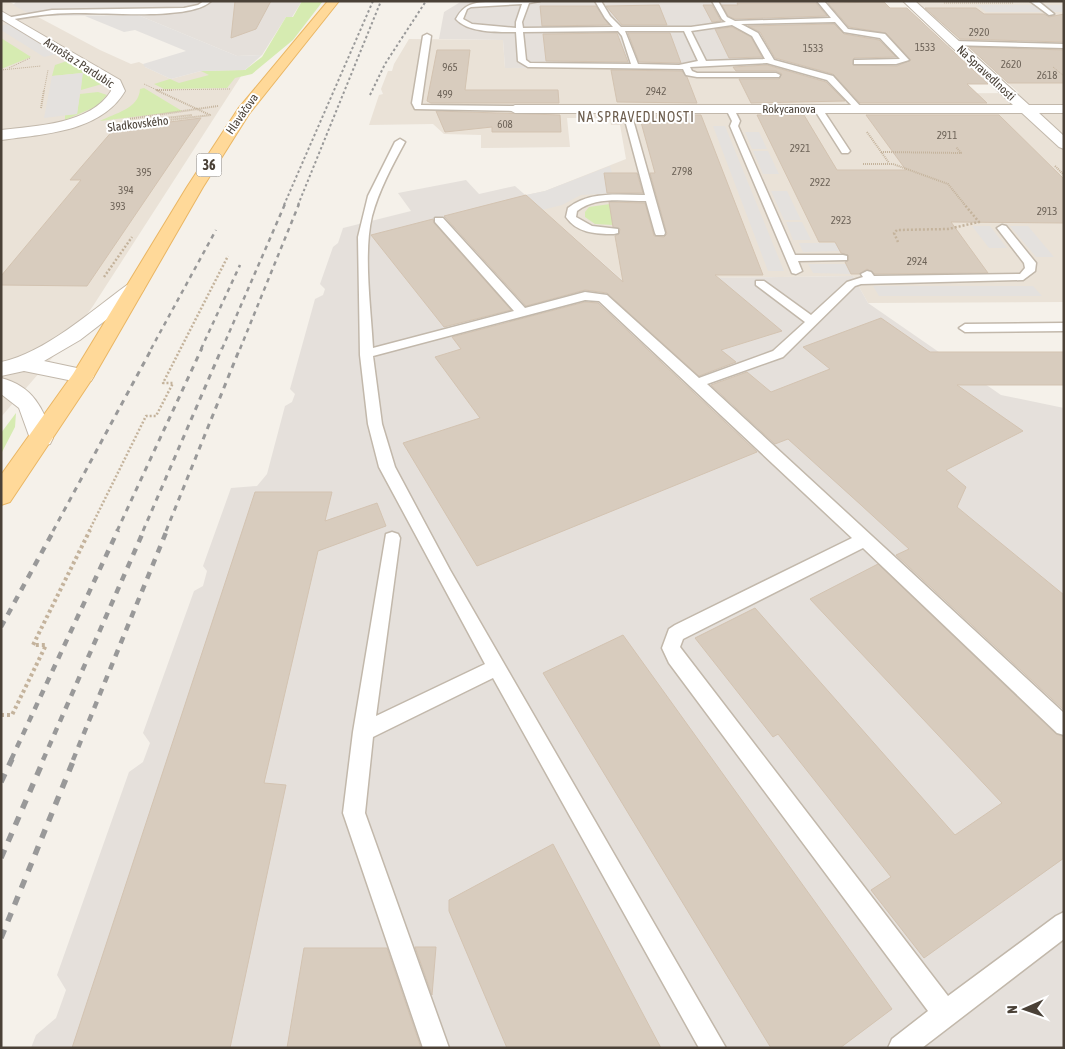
<svg xmlns="http://www.w3.org/2000/svg" width="1065" height="1049" font-family="'Asap Condensed',sans-serif">
<style>
.residential{fill:#eae2d7}
.industrial{fill:#e5e0db}
.green{fill:#d6ebb1}
.parking{fill:#e4e1de}
.building{fill:#d8ccbe;stroke:#d3c3b1}
.lines{fill:none;stroke-linecap:round;stroke-linejoin:round}
.service-casing{stroke:#c2b8ab;stroke-width:3}
.minor-casing{stroke:#c2b8ab;stroke-width:2}
.primary-casing{stroke:#eab663;stroke-width:2}
.path-far3{stroke:#c4b39c;stroke-width:1;stroke-dasharray:1 1;stroke-linecap:butt}
.path-far2{stroke:#c4b39c;stroke-width:2;stroke-dasharray:1 1;stroke-linecap:butt}
.path-far1{stroke:#c4b39c;stroke-width:2.5;stroke-dasharray:2 2;stroke-linecap:butt}
.path{stroke:#c4b39c;stroke-width:4;stroke-dasharray:3 3;stroke-linecap:butt}
.service{fill:#fff;fill-rule:evenodd}
.minor{fill:#fff;fill-rule:evenodd}
.primary{fill:#ffd999;fill-rule:evenodd}
.rail-far4{stroke:#999;stroke-width:2;stroke-dasharray:2.5 2.5;stroke-linecap:butt}
.rail-far3{stroke:#999;stroke-width:2.5;stroke-dasharray:4.5 4.5;stroke-linecap:butt}
.rail-far2{stroke:#999;stroke-width:3;stroke-dasharray:5.5 5.5;stroke-linecap:butt}
.rail-far1{stroke:#999;stroke-width:4.5;stroke-dasharray:7 7;stroke-linecap:butt}
.rail{stroke:#999;stroke-width:5.5;stroke-dasharray:9 9;stroke-linecap:butt}
.labels{text-anchor:middle;dominant-baseline:central;stroke-width:4;stroke-linejoin:round;paint-order:stroke}
.far-number-label{font-size:11px;fill:#6e6459}
.far-street-label{font-size:12px;fill:#4a4137;stroke:#fff}
.far-neighbourhood-label{font-size:14px;letter-spacing:1px;fill:#6d5e4e;stroke:#fff}
.shield{fill:#fff;stroke:#807a73;stroke-width:1}
.shield-label{font-size:14px;font-weight:bold;fill:#4a4137}
</style>
<rect width="100%" height="100%" fill="#f5f1ea"/>
<path class="residential" d="M1 1H8L100 50 131 64 139 62 145 65V67L171 79 201 71 245 70 93 306 72 335 1 417Z
M916 1H1064V302L868 303 853 276 621 279 526 195 545 191 626 159 620 125H611L610 118H567L570 147 481 148V135L444 134 433 124 369 125 379 95 383 94 381 89 388 71H392L394 64 409 39 503 40 505 68 771 66 810 75 823 81 832 94 1019 93Z"/>
<path class="industrial" d="M17 1H302L292 17H286L262 55 237 56 138 15 33 16 13 5Z
M462 1H883L968 85 832 94 823 81 771 66 505 68 503 40 439 39 444 12Z
M466 180 479 194 515 186 621 279 853 276 868 303 1001 395 1064 408V1048H31L36 1035 56 1018 66 990 57 975 129 772 143 762 150 743 143 733 194 591 203 586 207 571 203 566 231 488 257 486 267 474 285 406 292 402 295 394 290 389 315 299 323 295 325 289 320 284 333 247 338 243 343 228 411 211 398 193Z"/>
<path class="green" d="M302 1H323L293 40 252 74 235 78 227 88 164 89 154 84 170 79 179 83 209 75 201 71 245 70 262 57 286 17H293Z
M1 38 31 57 1 69Z
M67 61 102 83V84L81 90 82 73 52 76 55 65Z
M144 88 182 111 100 121C115 113 139 109 140 89Z
M98 92 107 95 97 106 65 120V115L77 114 80 94Z
M610 204 613 225 595 224 585 217V212L589 207Z
M16 413 15 427 1 454V433Z"/>
<path class="parking" d="M977 5H1064V12H986Z
M138 15 237 56 262 55 245 70 201 71 171 79 145 67 143 64 186 51 135 30 124 32 85 16Z
M8 24H9L57 54 44 57 1 30V26Z
M83 73 77 114 44 118 52 76Z
M725 126 784 271H768L713 126Z
M745 132H759L767 149H752Z
M753 151H768L779 174H763Z
M610 166 617 193 581 195 562 205 542 210 526 195 545 191Z
M771 191H787L801 220H784Z
M786 222H802L811 240H793Z
M972 226H990L1007 248H989Z
M1010 226H1028L1054 257H1036Z
M799 243H836L840 251 803 252Z
M808 264H846L851 274 813 273Z
M873 286H1033L1042 296H879Z"/>
<path class="building" d="M235 1H271L256 29 231 38Z
M884 2 890 8H907L988 84H967L987 103H860L833 74 775 58 760 32 748 26 834 24 844 34 879 40 896 57 854 58 853 65 897 66 911 60 886 33 849 27 828 3Z
M737 3H816L827 16 735 19 728 16 722 5H738Z
M659 5 667 25H622L606 6Z
M703 5H712L721 21 712 22Z
M540 6H596L609 25 542 26Z
M925 8H976L984 14H1044L1049 17 1064 14V42L960 39Z
M732 27 751 37 762 57 729 58 715 29Z
M617 33 628 62 546 61 543 34Z
M628 33H670L681 63 639 62Z
M969 47 1064 50V83H1008Z
M437 50H470L465 90H558L559 103H431L427 101Z
M767 65 826 82 845 101 751 103 739 79H779L782 74 776 71H736L733 67Z
M611 70 682 71 687 77 697 103 617 102Z
M436 111 560 115 561 132H492V127L445 132Z
M639 115H701L763 275H715L782 331 721 350 736 362 699 376 607 293 585 290 526 306 444 216 526 195 623 282 615 236 619 234 620 229 613 227 609 202 645 203 654 236 664 237 667 234 650 173H655Z
M757 115H804L837 170H906L866 115H999L1064 179V223L951 222 988 273 875 274 867 269 859 274H851L845 262 848 261V255L841 253 835 242H819Z
M201 118 87 286 1 285V276L81 180H70L114 129Z
M604 173H637L643 193H607Z
M433 219 434 223 511 310 444 327 371 235Z
M585 302 598 303 757 452 477 566 403 443 480 418 435 357 461 349 452 337Z
M881 318 930 352H1064V385H957L1023 431 946 470 966 487 957 507 1064 595V710L896 555 909 549 861 505 788 439 775 444 711 385 747 372 771 392 830 369 803 347Z
M255 492H332L325 521 377 503 386 526 318 551 264 783 286 785 230 1048H72Z
M878 564 1056 734 1064 737V858L924 958 871 890 891 877 778 734 773 737 695 638 755 608 955 835 1002 803 810 599Z
M623 635 892 1009 840 1048H771L543 673Z
M553 844 661 1048H507L449 911V900Z
M415 947H436L432 995Z
M304 948H387L421 1048H287Z"/>
<g class="lines">
<defs>
<path id="service" d="M204 1H211C191 21 105 12 74 13 52 13 31 16 9 20L6 18 52 10 184 8 198 5Z
M500 1H540L529 3 522 22 523 28 613 27 605 18 595 1H601L610 16 621 27H691L726 22 722 19 712 1H718L727 17 735 21 831 18 817 1H824L848 29 885 34 909 60 896 64H854V60H857L900 59 880 38 844 32 835 22 741 24 758 33 774 60 833 76 861 107 862 109 858 112 827 80 767 63 690 67 692 71 697 73H776L780 75 779 77H697L686 75 683 69 528 67 518 61 516 32C499 32 468 33 456 19 466 0 479 3 500 1ZM522 4 516 22V28L472 24 463 19 467 9 471 7ZM732 25 752 36 765 59 706 61 691 31ZM618 31 622 36 631 64 530 63 526 60 523 32ZM625 31H684L698 61 679 65 638 64Z
M1030 1H1038L1054 14 1049 15Z
M427 34 431 36 421 105 515 106 519 109 518 111 415 109 412 103 423 36Z
M953 41 1064 44V48L950 45Z
M626 106 630 109 665 233 664 235H656L655 233 646 201C623 201 596 196 577 211L576 217 592 226 618 229V233L614 234C595 234 577 233 566 217L568 208C590 191 618 195 645 195L622 109Z
M727 107H733L740 121 738 126 795 255H843L847 256V260L798 261 802 271 796 274 792 273 730 126 732 121 726 109Z
M815 107H821L850 151 848 153H842L814 109Z
M400 139 405 142C392 166 379 190 372 216 363 253 371 309 373 348L514 311 435 222V218H443L525 308 585 292 607 295 699 378 773 351 805 322 756 285V281H764L811 315 847 282 863 277 861 274 867 271 871 272 874 276 1020 274 1025 268 1024 263 997 228 1002 225 1006 226 1036 263 1035 271 1023 280 861 284 855 286 783 357 707 384 1064 713V735L1057 733 863 548 683 639 680 647 683 651 948 996 1056 916 1064 912V939L922 1048H888L892 1039 928 1011 669 663 662 648 669 629 675 625 852 538 599 301 585 300 373 356 382 424 395 467 450 570 726 1048H699L493 678 373 737 365 813 449 1048H423L343 813 353 732 386 534 392 532 398 534 400 538 376 716 485 664 379 467 368 424 360 355 358 237 368 196 395 142Z
M1064 323V331L965 332 959 328 965 324Z"/>
<path id="minor" d="M903 1H915L1029 105H1064V113H1039L1064 136V149L1059 147 1022 113H515L508 109 515 105H1013Z
M1 11 120 80 125 91C101 132 44 134 1 140V130C36 126 91 124 111 91L109 85 1 19Z
M134 283 141 285 144 289 141 293 80 340 44 361 91 371 94 376 91 381 83 383 24 371 1 376V362C45 353 91 311 127 285Z
M1 378C33 386 44 409 53 438L50 444 41 446 32 444 19 408 1 394Z"/>
<path id="primary" d="M328 1H339L249 114 203 187 94 376 10 502 1 505V475L73 374 187 187 238 109Z"/>
</defs>
<use href="#service" class="service-casing"/>
<use href="#minor" class="minor-casing"/>
<use href="#primary" class="primary-casing"/>
<path class="path-far3" d="M944 3H1013
M1053 67 1064 76
M9 68 30 58
M1 70 41 66
M144 84 159 91
M157 90 230 89
M44 91 48 70"/>
<path class="path-far2" d="M156 90 210 115
M157 90H172
M41 108 44 90
M128 119 218 106
M123 123 192 115
M119 126 211 115
M867 132 889 163
M881 152 961 153 956 147
M863 164H893L948 184 965 205
M1055 166 1064 175"/>
<path class="path-far1" d="M898 242 894 233 897 230 948 229 979 222 964 204
M104 277 132 237
M89 531 146 416H156L173 383H163L228 256"/>
<path class="path" d="M1 715H12L46 645H33L90 530"/>
<use href="#service" class="service"/>
<use href="#minor" class="minor"/>
<use href="#primary" class="primary"/>
<path class="rail-far4" d="M370 95 385 64 426 1
M284 205 373 1
M298 205 381 1"/>
<path class="rail-far3" d="M151 349 216 230
M201 349 240 265
M222 349 285 204
M240 349 299 204"/>
<path class="rail-far2" d="M53 531 152 348
M117 531 202 348
M143 531 222 348
M166 531 240 348"/>
<path class="rail-far1" d="M1 627 54 530
M11 760 118 530
M43 760 144 530
M73 760 167 530"/>
<path class="rail" d="M1 782 12 759
M1 858 44 759
M1 938 74 759"/>
</g>
<g class="labels">
<g class="far-number-label">
<text x="979" y="32">2920</text>
<text x="925" y="47">1533</text>
<text x="813" y="48">1533</text>
<text x="1011" y="64">2620</text>
<text x="450" y="67">965</text>
<text x="1047" y="75">2618</text>
<text x="656" y="91">2942</text>
<text x="445" y="94">499</text>
<text x="505" y="124">608</text>
<text x="947" y="135">2911</text>
<text x="800" y="148">2921</text>
<text x="682" y="171">2798</text>
<text x="144" y="172">395</text>
<text x="820" y="182">2922</text>
<text x="126" y="190">394</text>
<text x="118" y="206">393</text>
<text x="1047" y="211">2913</text>
<text x="841" y="220">2923</text>
<text x="917" y="261">2924</text>
</g>
<g class="far-street-label">
<text transform="translate(79 63) rotate(33)">Arnošta z Pardubic</text>
<text transform="translate(986 73) rotate(43)">Na Spravedlnosti</text>
<text x="789" y="109">Rokycanova</text>
<text transform="translate(242 114) rotate(-55)">Hlaváčova</text>
<text transform="translate(138 124) rotate(-7)">Sladkovského</text>
</g>
<g class="far-neighbourhood-label">
<text x="636" y="117">NA SPRAVEDLNOSTI</text>
</g>
<rect class="shield" x="196.5" y="153.5" width="25" height="23" rx="4"/>
<g class="shield-label">
<text x="209" y="165">36</text>
</g>
</g>
<rect width="1065" height="1049" fill="none" stroke="#4a4137" stroke-width="5"/>
<g transform="translate(1025 1009) rotate(268)" stroke="#ffffff" stroke-width="4" paint-order="stroke">
<path d="M0-4L9 19L0 12L-9 19Z" fill="#4a4137"/>
<text y="-8" font-size="14" font-weight="bold" text-anchor="middle" fill="#4a4137">N</text>
</g>
</svg>
